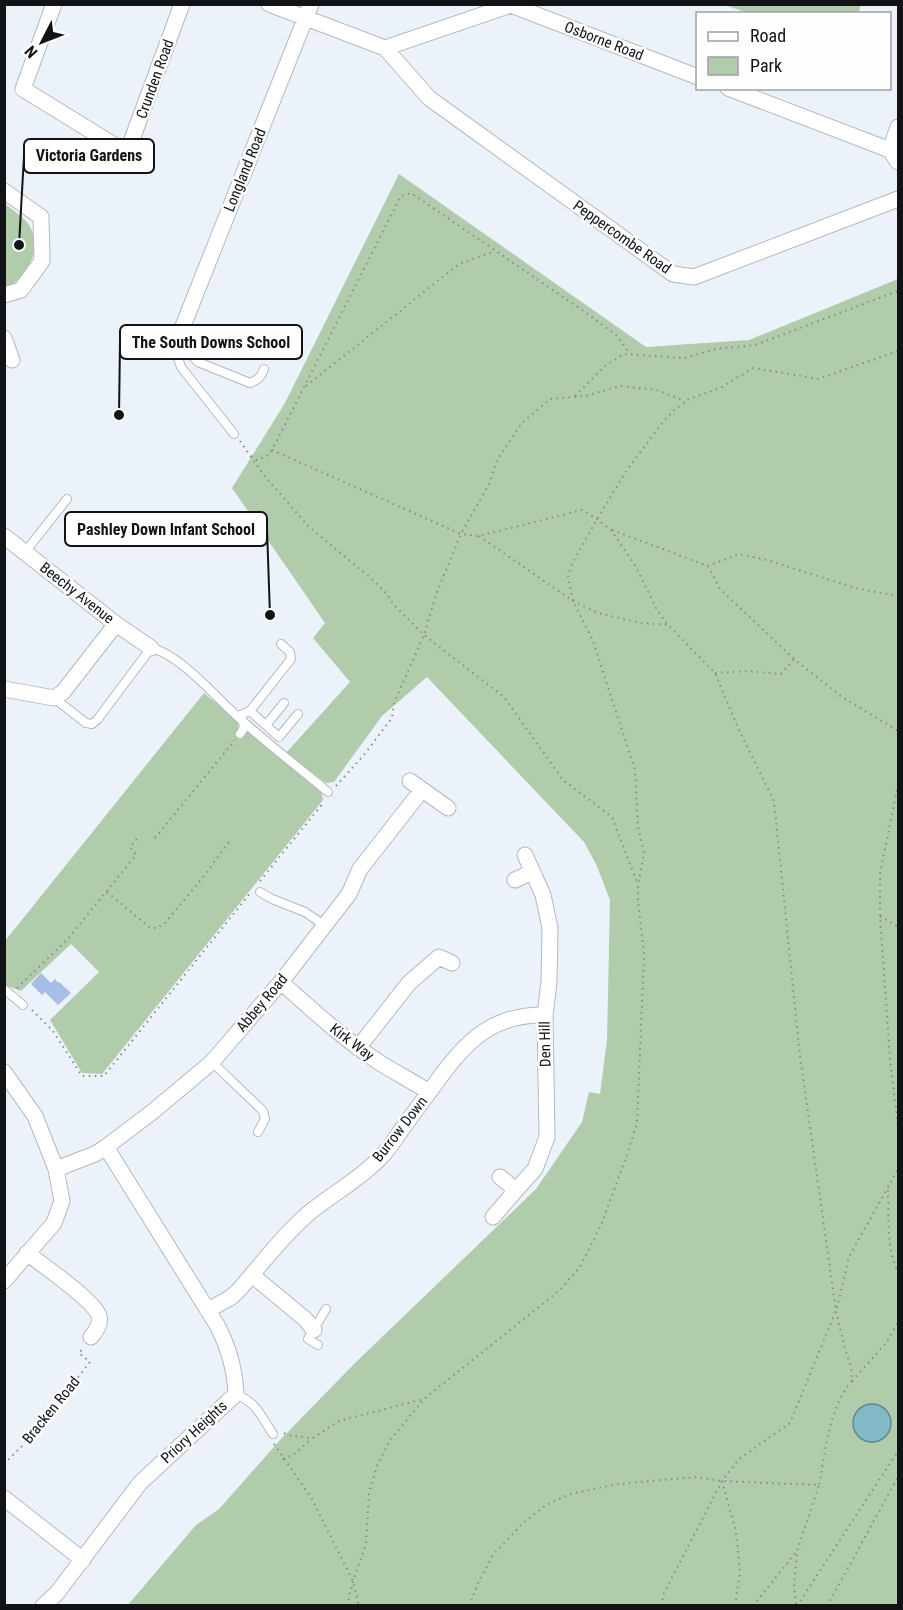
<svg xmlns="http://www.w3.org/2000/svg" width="903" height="1610" font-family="'Roboto Condensed',sans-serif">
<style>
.green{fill:#b0ccab}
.water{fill:#83b8c7;stroke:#618692;stroke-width:1.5}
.building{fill:#a6bee3}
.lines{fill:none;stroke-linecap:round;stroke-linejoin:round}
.service-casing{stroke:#b3b9c1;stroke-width:10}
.minor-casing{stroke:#b3b9c1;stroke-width:17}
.path{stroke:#878b91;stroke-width:2;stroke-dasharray:1.5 4.5;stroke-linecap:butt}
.service{stroke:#fff;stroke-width:8}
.minor{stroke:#fff;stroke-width:15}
.labels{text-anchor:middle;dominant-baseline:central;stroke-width:5;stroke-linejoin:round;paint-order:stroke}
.street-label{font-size:15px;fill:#111316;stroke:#fefefe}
.leader{fill:none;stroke:#111316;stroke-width:2}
.callout-dot{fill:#111316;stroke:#fefefe;stroke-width:2}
.callout{fill:#fefefe;stroke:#111316;stroke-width:2}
.callout-label{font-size:16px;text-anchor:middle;font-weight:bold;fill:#111316}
</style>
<rect width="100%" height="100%" fill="#ecf2fa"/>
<path class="green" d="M725 5H861L858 14 748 13Z
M399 174 646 347 749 340 898 279V1605L127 1606 196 1525 219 1509 280 1440 355 1363 536 1189 582 1122 589 1092 600 1094 607 1040 610 900 596 864 584 842 427 677 382 716 334 782 326 783 286 753 350 682 313 638 325 623 232 488 285 403Z
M4 203C11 209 25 218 29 225 43 247 28 281 4 288Z
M204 693 238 721V732L243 736 249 728 321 791 323 800 102 1074 82 1073 50 1020 99 972 71 944 21 991 5 985V941Z"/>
<path class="water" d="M853 1423a19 19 0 1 1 38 0a19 19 0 1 1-38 0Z"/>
<path class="building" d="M41 973 51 983 55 979 58 983 59 982 71 993 58 1005 45 992 42 995 31 984Z"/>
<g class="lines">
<defs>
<path id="service" d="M179 336 177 355 181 367 234 434
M179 336 191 354 198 362 250 383C258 380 261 377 264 369
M25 552 67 499
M54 698 86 723 92 724 97 720 151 648C179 654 216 697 238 717 267 743 298 767 328 792
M250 711 291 659 290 652 281 644
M238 716 250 711 279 737 298 714
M266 725 284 703
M240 734 244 728 243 721
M260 892 272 899 305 912 324 925
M4 989 23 1005
M212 1062 263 1111 265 1119 258 1132
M318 1345 308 1339 326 1309
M236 1394C258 1404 260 1415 273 1434"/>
<path id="minor" d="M54 4 23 89 127 153 182 4
M269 4 385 48 511 5 698 77
M385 48 429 98 673 274 694 277 898 199
M728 88 890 150
M898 127 890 150 898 162
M4 191 41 217 42 261 21 290 4 295
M179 336 311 4
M4 338 12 360
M4 536 116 624 151 648
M4 689 54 698 63 692 116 624
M410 781 448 808
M515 880 532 872
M281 982C312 1010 343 1038 377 1061 394 1072 412 1081 429 1092
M358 1048 409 983 439 957 452 963
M4 1072 35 1116 56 1169 62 1201 54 1223 4 1281
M56 1169 95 1154 106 1147 151 1113 212 1062 281 982 349 894 360 869 422 790
M500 1177 516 1190 535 1169 547 1137 545 1015 549 982 550 928 543 895 525 855
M493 1217 516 1190
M27 1253C41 1264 95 1301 99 1316 101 1324 96 1331 91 1337
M252 1275 305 1319 314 1330
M208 1310 230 1298 238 1291C261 1265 282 1236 309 1213 332 1194 359 1180 381 1157 388 1150 394 1141 400 1132 412 1115 425 1098 438 1080 466 1041 493 1014 545 1015
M4 1498 83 1560
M43 1606 57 1593 140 1483 236 1394C235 1369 228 1346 217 1325L106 1147"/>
</defs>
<use href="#service" class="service-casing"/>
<use href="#minor" class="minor-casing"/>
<path class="path" d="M306 386 459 264 495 251
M575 396 605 366 624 354 685 358 716 349 755 345 898 291
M240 441 263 474 309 527 372 579 387 594 393 604 424 635 504 697 563 780 612 817 638 885
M272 450 461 534 479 536 582 510 597 519 611 530 636 567 657 610 668 625 715 673 738 728 774 801 800 1056 836 1311 845 1349 851 1366 852 1381C828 1409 826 1450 819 1485
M251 456 257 460 267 456 272 450 401 196 411 193 585 312 616 335 630 354
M612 530 708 566 739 554 763 559 859 589 898 596
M479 536 573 601 598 613 641 623 668 625
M708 566 720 589 794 659 842 697 898 731
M715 673 747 671 781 674 794 659
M898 784 880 874V916L890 1058 898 1127V1141
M336 786 363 756 392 718 394 703 424 635 437 592 461 534 490 482 497 460 522 423 550 399 585 396 620 386 657 390 685 401
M155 838 235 740
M260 881 324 802
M107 892 150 928H157L165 923 204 876 231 839
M880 916 898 927
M17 988 67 940 136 855 130 847 139 836
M32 1010 53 1031 82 1076H104L251 892
M888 1190C889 1217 886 1248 898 1272
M837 1308 849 1257 898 1169
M852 1381 886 1343 898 1323
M284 1433C292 1438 302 1435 311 1439L339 1421 424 1399
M274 1444 312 1499 353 1581 359 1606
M283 1459 293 1455 311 1439
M4 1464 31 1437 90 1362 79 1353 84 1347
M722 1481 736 1532 740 1572 735 1606
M347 1606 353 1581 366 1544 369 1492 378 1463 391 1439 424 1399 560 1290 580 1267 601 1225 627 1155 637 1123 644 954 638 901V886L644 853 638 827 635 770 593 641 573 601 568 576 572 564 597 519 627 470 662 423 673 411 689 399 722 387 753 368 818 379 898 351
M469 1606 479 1581 493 1555 523 1523 546 1505 570 1494 618 1484 696 1477 722 1481 819 1485 797 1551 794 1584 796 1606
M662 1606 663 1595 722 1481 739 1459 790 1423 835 1313
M753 1606 796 1552
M797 1606 898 1451
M827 1606 898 1477"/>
<use href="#service" class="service"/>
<use href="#minor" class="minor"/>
</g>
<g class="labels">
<g class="street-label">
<text transform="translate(604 41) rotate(21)">Osborne Road</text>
<text transform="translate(155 79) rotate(-70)">Crunden Road</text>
<text transform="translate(245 170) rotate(-68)">Longland Road</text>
<text transform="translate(622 237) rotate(35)">Peppercombe Road</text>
<text transform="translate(77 593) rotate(38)">Beechy Avenue</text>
<text transform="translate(262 1003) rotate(-50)">Abbey Road</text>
<text transform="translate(352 1042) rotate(37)">Kirk Way</text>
<text transform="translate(545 1044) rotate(-91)">Den Hill</text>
<text transform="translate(400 1129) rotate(-52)">Burrow Down</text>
<text transform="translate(51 1410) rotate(-51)">Bracken Road</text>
<text transform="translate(194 1432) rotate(-43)">Priory Heights</text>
</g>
</g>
<path class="leader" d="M19 245L24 156M119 415L120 342M270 615L267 529"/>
<g class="callout-dot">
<circle cx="19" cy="245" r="6"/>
<circle cx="119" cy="415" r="6"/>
<circle cx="270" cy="615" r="6"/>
</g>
<g class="callout">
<rect x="24" y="139" width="130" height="34" rx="6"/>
<rect x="120" y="325" width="182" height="34" rx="6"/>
<rect x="65" y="512" width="202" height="34" rx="6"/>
</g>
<g class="callout-label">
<text x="89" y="161">Victoria Gardens</text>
<text x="211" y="348">The South Downs School</text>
<text x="166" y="535">Pashley Down Infant School</text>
</g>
<rect width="903" height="1610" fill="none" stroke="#111316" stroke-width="12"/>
<rect x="696" y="12" width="195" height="78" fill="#fefefe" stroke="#9fa0a1" stroke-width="1.5"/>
<rect x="708" y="32" width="30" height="9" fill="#ffffff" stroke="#9fa0a1" stroke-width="1.5"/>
<text x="750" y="42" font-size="18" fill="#111316">Road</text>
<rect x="708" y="57" width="30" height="18" fill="#b0ccab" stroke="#9fa0a1" stroke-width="1.5"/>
<text x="750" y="72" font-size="18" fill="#111316">Park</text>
<g transform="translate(42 42) rotate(228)" stroke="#fefefe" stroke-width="4.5" paint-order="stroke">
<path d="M0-4.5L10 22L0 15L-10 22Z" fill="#111316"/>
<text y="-9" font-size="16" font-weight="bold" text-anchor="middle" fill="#111316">N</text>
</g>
</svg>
